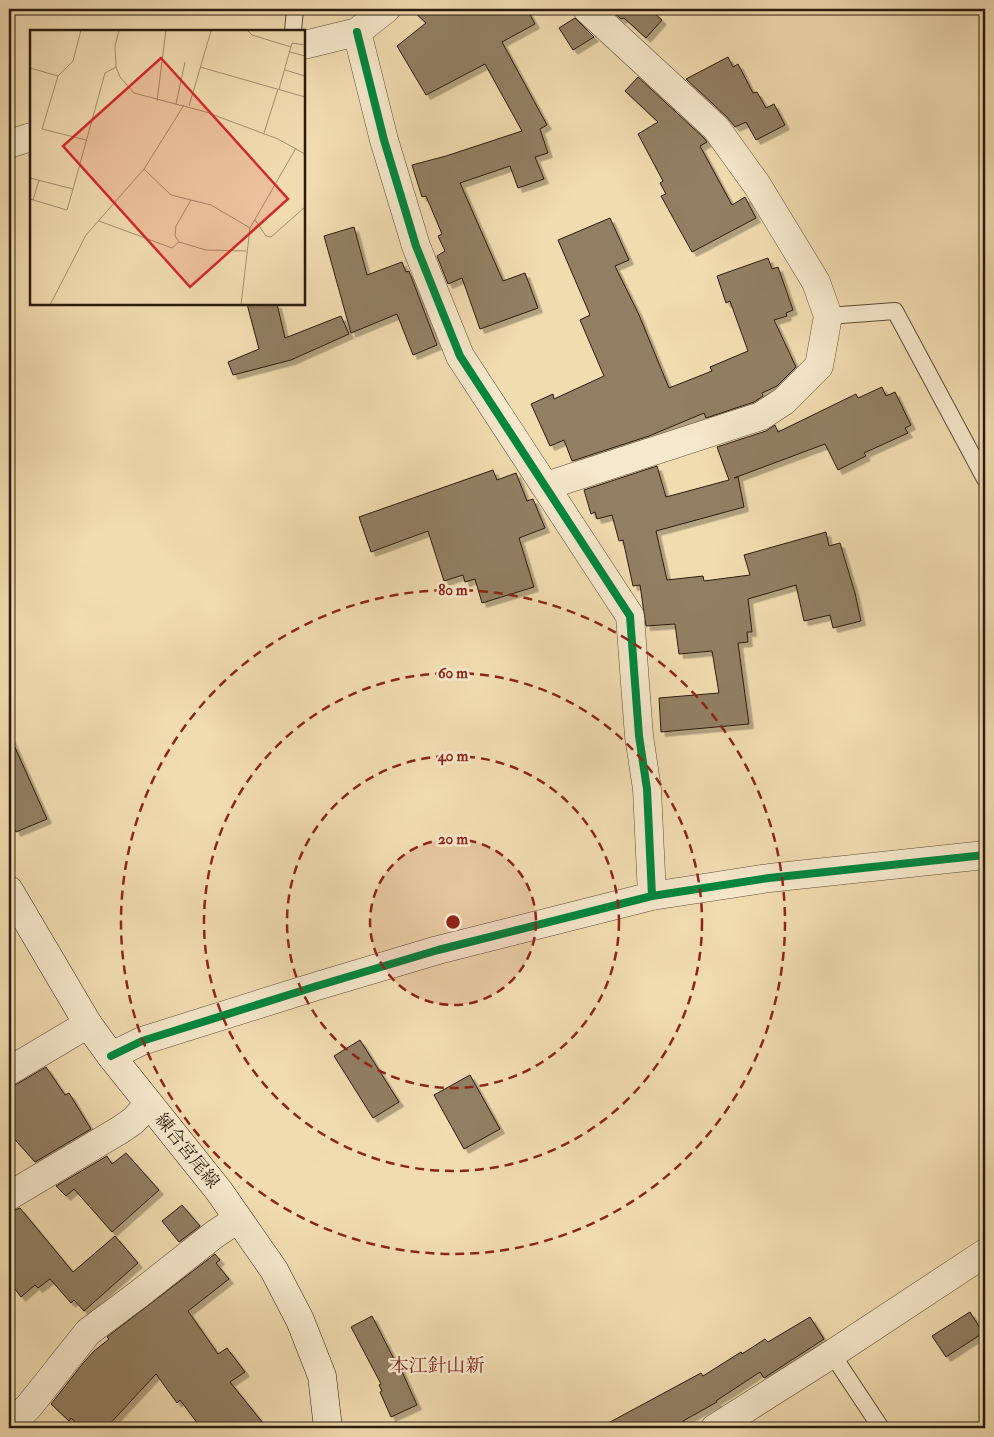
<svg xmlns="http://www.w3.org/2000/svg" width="994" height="1437" font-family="'IM FELL Double Pica','Noto Serif JP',serif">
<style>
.building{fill:#927f63;stroke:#2b1b0f;filter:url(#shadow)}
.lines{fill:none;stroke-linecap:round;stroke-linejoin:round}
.service-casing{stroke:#5c4b37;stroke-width:18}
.minor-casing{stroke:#5c4b37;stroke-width:29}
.secondary-casing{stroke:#2b1b0f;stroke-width:29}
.service{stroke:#f6e8cc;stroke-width:16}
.minor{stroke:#f6e8cc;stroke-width:28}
.secondary{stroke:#f6e8cc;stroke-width:28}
.cycleway-casing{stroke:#f6e8cc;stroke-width:11}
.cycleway{stroke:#00873e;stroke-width:8}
.ring{fill:none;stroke:#8f2418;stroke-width:2.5;stroke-dasharray:9 6}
.labels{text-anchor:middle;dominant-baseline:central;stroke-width:5;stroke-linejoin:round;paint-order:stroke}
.street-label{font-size:18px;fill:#2b1b0f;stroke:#f6e8cc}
.neighbourhood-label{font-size:19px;fill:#7a1f14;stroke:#f6e8cc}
.inset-road{fill:none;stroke:#a28f70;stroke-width:1}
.view{fill:#d62828;fill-opacity:0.15;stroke:#d62828;stroke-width:2.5}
.inset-edge{fill:none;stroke:#2b1b0f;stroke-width:2.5}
.centre{fill:#8f2418;stroke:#f6e8cc;stroke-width:2.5}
.ring-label{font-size:15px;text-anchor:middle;font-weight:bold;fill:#8f2418;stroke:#f6e8cc;stroke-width:5;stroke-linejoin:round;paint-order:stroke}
</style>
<defs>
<filter id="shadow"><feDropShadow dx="4.5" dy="4.5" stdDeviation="0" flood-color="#0004"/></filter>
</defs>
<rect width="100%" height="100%" fill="#f1dcb0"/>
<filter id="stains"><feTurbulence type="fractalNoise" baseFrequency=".004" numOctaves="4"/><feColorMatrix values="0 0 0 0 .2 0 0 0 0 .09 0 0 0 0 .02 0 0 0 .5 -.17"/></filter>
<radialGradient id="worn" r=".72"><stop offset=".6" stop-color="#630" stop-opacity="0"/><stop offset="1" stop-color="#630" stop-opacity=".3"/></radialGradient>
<path class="building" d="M411 9H527L535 24 502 42 547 125 540 129 548 153 535 157 544 179 518 188 510 166 460 183 503 281 525 273 538 308 480 329 462 278 448 284 437 256 445 251 438 236 442 234 426 196 422 197 412 165 446 156 522 131 485 64 426 95 397 46 426 23Z
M610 9H650L662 20 646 38 624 18 621 19Z
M575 18 594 37 573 50 559 28Z
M728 57 733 67 738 64 753 93 757 92 766 108 774 104 785 125 756 140 746 122 735 127 727 117 686 79Z
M638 77 704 138 707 142 700 146 732 205 745 197 756 218 692 252 661 196 666 194 660 183 663 181 638 134 658 122 625 91Z
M610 218 629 260 615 266 639 315 669 388 712 371 710 367 748 351 730 301 726 303 717 276 768 258 772 269 778 267 793 310 786 313 787 316 774 320 796 367 777 386 762 393 763 396 754 402 706 418 704 413 649 436 572 461 564 440 550 446 531 404 553 394 554 399 604 376 580 320 590 315 558 240Z
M354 227 367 275 402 262 406 272 409 271 437 345 413 355 397 314 351 333 324 236Z
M247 304H277L285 338 341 316 349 334 291 360 233 375 228 362 259 349Z
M882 387 886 396 895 392 911 425 905 428 908 433 864 453 866 456 838 470 825 444 734 478 738 477 744 507 656 531 667 580 703 576 704 581 750 575 744 555 826 532 829 546 840 543 855 593 861 621 833 628 830 615 804 621 796 585 748 599 752 632H747L748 642 738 643 749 724 661 732 659 698 719 693 712 651 679 654 675 624 646 626 640 585 633 586 623 540 619 541 612 515 597 519 595 512 591 514 584 490 657 466 666 497 729 480 717 447 766 431 775 425 778 432 856 394 858 398Z
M493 470 497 480 516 473 527 501 533 499 545 528 519 538 534 587 482 603 475 579 465 582 463 575 444 581 428 531 371 552 359 517Z
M9 734 47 819 16 832 9 816Z
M360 1040 399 1102 373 1118 334 1056Z
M46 1067 65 1095 69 1093 91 1129 35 1162 9 1133V1087L17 1084Z
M470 1075 500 1129 464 1149 434 1095Z
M126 1153 159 1190 112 1232 74 1189 66 1196 56 1186 107 1156 112 1164Z
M182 1205 200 1226 179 1242 162 1221Z
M20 1208 73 1272 115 1236 138 1263 84 1311 74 1300 71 1303 50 1279 38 1288 35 1285 21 1297 9 1281V1212Z
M215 1254 220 1260 216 1263 229 1279 188 1311 218 1354 227 1348 245 1372 230 1382 267 1428H201L180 1400 177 1403 156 1374 106 1428H82L71 1418 69 1421 51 1404 84 1362 94 1351 109 1339 107 1337Z
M970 1312 983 1333 946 1357 932 1336Z
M372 1316 397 1365H399L417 1405 391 1417 380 1392 382 1391 379 1385 381 1384 351 1327Z
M810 1317 824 1339 764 1378 760 1372 716 1401 717 1402 683 1421 687 1428H599L701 1373 703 1376 741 1352 742 1354 765 1339 768 1342Z"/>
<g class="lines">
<defs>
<path id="service" d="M293 31 295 9
M828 316 895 311 985 479
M832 1354 881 1428"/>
<path id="minor" d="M357 32 384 140 416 246 460 356 630 616 639 736 647 789 652 896
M304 45 357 32 386 9
M9 144 31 137
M546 486 761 416 784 401 819 366 828 316 816 282 757 185 716 128 587 9
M111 1056 142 1041 317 986 438 950 652 896 769 878 985 855
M9 1071 88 1024
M9 1196 120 1130 133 1121 149 1104
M9 1427 30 1405 88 1332 139 1294 215 1234 238 1219
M715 1428 832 1354 985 1253"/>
<path id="secondary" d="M9 890 88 1024 111 1056 219 1191 274 1270 300 1320 322 1376 328 1428"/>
</defs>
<use href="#service" class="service-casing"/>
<use href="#minor" class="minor-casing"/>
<use href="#secondary" class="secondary-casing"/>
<use href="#service" class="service"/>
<use href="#minor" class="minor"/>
<use href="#secondary" class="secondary"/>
<defs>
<path id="cycleway" d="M357 32 384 140 416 246 460 356 630 616 639 736 647 789 652 896
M111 1056 142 1041 317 986 438 950 652 896 769 878 985 855"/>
</defs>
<use href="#cycleway" class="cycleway-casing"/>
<use href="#cycleway" class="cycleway"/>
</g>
<circle cx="453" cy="922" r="83" fill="#8f2418" fill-opacity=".12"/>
<g class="ring">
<circle cx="453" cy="922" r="83"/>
<circle cx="453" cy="922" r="166"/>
<circle cx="453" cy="922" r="249"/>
<circle cx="453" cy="922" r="332"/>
</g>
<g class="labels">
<g class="street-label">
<text transform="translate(187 1151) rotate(51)">練合宮尾線</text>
</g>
<g class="neighbourhood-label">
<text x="437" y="1366">本江針山新</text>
</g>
</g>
<g transform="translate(30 30)">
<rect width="275" height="275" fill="#f1dcb0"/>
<path class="inset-road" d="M89 0 85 16 86 37 90 47 104 63 176 82 248 109 275 124M217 0 222 5 261 17M260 22 275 26M170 37 275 67M0 38 28 46 12 99 56 110M255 40 275 46M28 46 43 31 51 0M249 59 262 13 275 15M127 71 136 0M146 74 155 32M159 76 181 1M234 103 248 59M114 139 141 165 181 175 220 198M0 148 43 159 37 180 0 169M43 159 75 43 86 37M3 170 9 150M161 170 146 196 145 206 149 212 176 220 216 221M225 190 236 206 241 207 275 177M69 191 142 218 149 212M20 275 56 205 114 139 154 75M211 275 220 198 266 118"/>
<path class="view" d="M131 28 258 169 160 257 33 116Z"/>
<rect width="275" height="275" class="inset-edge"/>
</g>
<circle cx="453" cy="922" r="8" class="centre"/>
<g class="ring-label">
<text x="453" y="595">80 m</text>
<text x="453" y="678">60 m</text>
<text x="453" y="761">40 m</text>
<text x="453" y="844">20 m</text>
</g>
<rect width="994" height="1437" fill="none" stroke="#f1dcb0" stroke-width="30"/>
<rect x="10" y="10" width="974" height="1417" fill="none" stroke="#2b1b0f" stroke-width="2.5"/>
<rect x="15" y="15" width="964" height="1407" fill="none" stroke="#2b1b0f"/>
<rect width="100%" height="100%" filter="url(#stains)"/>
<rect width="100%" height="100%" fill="url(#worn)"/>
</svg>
